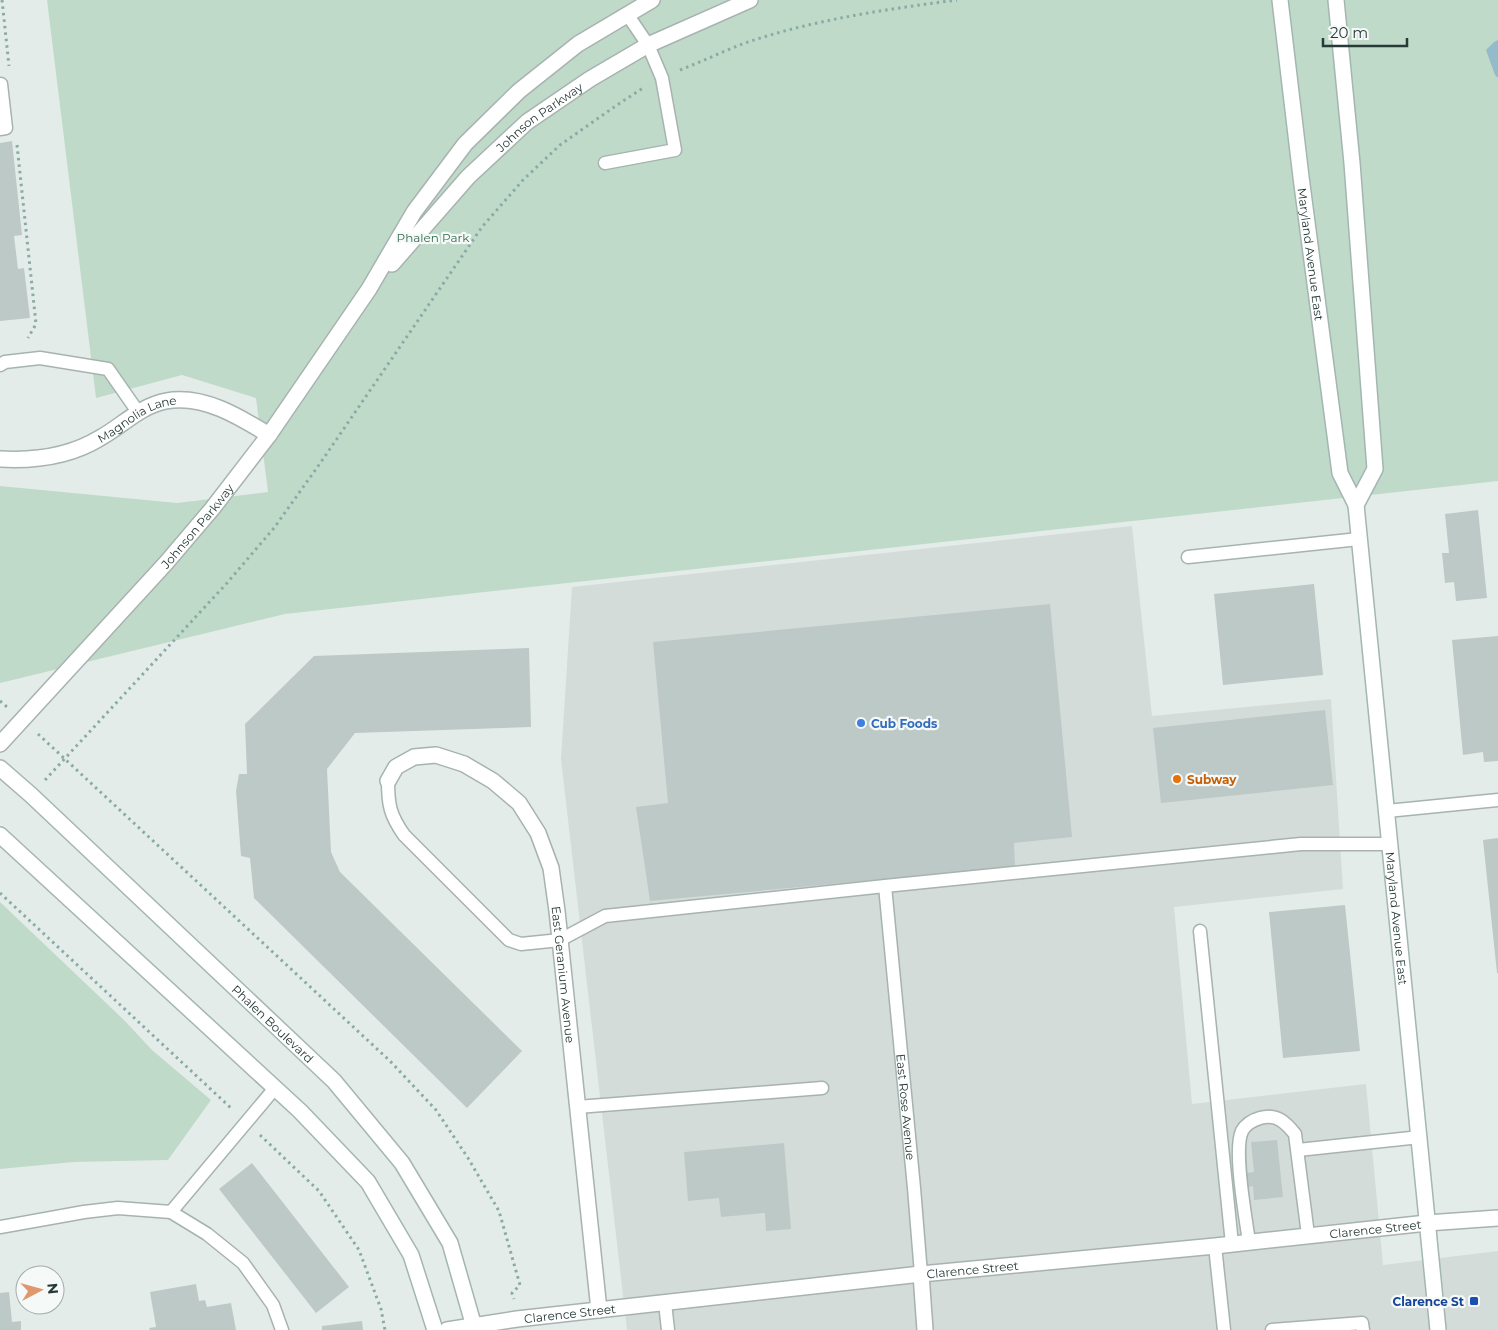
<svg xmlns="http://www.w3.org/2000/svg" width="1498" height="1330" font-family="Montserrat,sans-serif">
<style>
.built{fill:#d3dcd9}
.green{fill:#c0daca}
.water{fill:#93bbca}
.building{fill:#bdc9c6}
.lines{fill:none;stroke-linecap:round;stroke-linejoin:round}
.service-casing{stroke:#a7b3b0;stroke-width:15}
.minor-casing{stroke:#a7b3b0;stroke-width:18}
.tertiary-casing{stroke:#a7b3b0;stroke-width:18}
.secondary-casing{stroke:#a4b6b2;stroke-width:18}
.path{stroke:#89aba5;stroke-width:3;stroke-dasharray:2.5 4;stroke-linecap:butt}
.service{stroke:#fff;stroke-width:12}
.minor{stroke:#fff;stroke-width:15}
.tertiary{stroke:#fff;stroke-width:15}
.secondary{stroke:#fff;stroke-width:15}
.shop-dot{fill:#3f7fe0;stroke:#f5f9f7;stroke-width:2}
.food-dot{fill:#e8710a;stroke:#f5f9f7;stroke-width:2}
.transit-dot{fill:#1a4fb4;stroke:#f5f9f7;stroke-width:2}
.labels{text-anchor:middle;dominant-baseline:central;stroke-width:4.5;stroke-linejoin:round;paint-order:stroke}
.street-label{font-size:12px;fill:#263b38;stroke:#f5f9f7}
.park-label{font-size:12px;fill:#356d51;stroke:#f5f9f7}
.shop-label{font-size:12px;font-weight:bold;fill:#366cbe;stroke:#f5f9f7;text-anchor:start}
.food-label{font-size:12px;font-weight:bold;fill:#c56008;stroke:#f5f9f7;text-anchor:start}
.transit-label{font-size:12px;font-weight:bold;fill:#164399;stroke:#f5f9f7;text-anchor:end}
</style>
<rect width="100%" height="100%" fill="#e4ece9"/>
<path class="built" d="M1132 526 1152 716 1331 699 1343 889 1174 907 1192 1104 1366 1084 1383 1265 1498 1251V1330H627L561 759 572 587Z"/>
<path class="green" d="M47 0H1498V481L285 614 0 683V486L177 503 268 492 256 398 182 375 96 398Z
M0 902 125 1021 152 1050 211 1100 168 1160 74 1162 0 1169Z"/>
<path class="water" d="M1498 40V78L1495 75 1486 50 1494 42Z"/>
<path class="building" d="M12 141 22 235 14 236 18 269 24 268 30 318 0 321V143Z
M1478 510 1487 598 1456 601 1454 582 1445 583 1442 553H1449L1445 514Z
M1314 584 1323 675 1223 685 1214 594Z
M1050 604 1072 837 1014 843 1015 867 650 901 636 807 668 803 653 642Z
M1498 636V761L1484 762 1483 752 1463 755 1452 640Z
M529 648 531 727 355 733 327 769 331 852 340 872 522 1051 467 1108 254 898 250 858 241 856 236 791 239 774H247L245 724 314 656Z
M1325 710 1333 785 1161 803 1153 728Z
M1498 838V973H1497L1483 840Z
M1345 905 1360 1051 1283 1058 1269 912Z
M1277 1140 1283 1197 1254 1200 1253 1186 1249 1187 1247 1173 1254 1172 1251 1142Z
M784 1143 791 1229 766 1231 765 1213 721 1217 719 1198 688 1201 684 1152Z
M252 1163 349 1287 316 1313 219 1189Z
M196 1284 199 1301 205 1300 207 1307 231 1303 236 1330H150L149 1328 156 1327 150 1292Z
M9 1292 12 1322 21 1321V1330H0V1293Z
M362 1321 363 1330H322V1326Z"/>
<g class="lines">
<defs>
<g id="service">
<path d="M0 84H1L6 128 0 129"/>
<path d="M605 163 675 150 662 78 648 45 627 14"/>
<path d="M0 365 5 362 40 358 108 369 138 412"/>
<path d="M1188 557 1359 539"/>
<path d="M388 781C388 805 390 815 404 835L509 940 521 944 560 940 605 916 885 886 1301 844H1390"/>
<path d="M1387 811 1498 800"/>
<path id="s1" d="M885 886 914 1188 921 1274"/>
<path d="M1200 931 1232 1244"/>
<path d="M577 1107 822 1088"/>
<path d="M1298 1150 1420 1137"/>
<path d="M171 1212 207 1234 243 1263 273 1305 282 1330"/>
<path d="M0 1227 84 1212 118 1208 171 1212 275 1088"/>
<path d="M1249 1242C1246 1219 1233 1150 1242 1131 1246 1124 1253 1120 1260 1118 1277 1113 1286 1123 1295 1134L1308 1235"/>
<path d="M1215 1246 1224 1330"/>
<path d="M665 1303 668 1330"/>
<path d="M1272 1330 1362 1323 1363 1330"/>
</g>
<g id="minor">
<path id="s2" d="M0 459C35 461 69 457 100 438 122 426 140 406 166 401 203 394 240 417 269 435"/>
<path id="s3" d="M388 781 396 767 414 757 436 755 464 764 493 781 519 803 538 833 551 868 557 911 599 1310"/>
<path d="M1427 1223 1498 1218"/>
<path d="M921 1274 925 1330"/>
</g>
<g id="tertiary">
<path id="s4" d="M392 264 468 177 527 122 590 79 648 45 750 0"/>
<path id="s5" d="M0 744 166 563 212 509 269 435 369 289 414 212 465 144 519 91 578 44 652 0"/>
<path id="s6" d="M447 1330 517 1319 921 1274 1215 1246 1427 1223"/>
</g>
<g id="secondary">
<path id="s7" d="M1280 0 1301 177 1340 473 1356 505 1438 1330"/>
<path d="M1336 0 1352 163 1375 469 1356 505"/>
<path id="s8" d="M0 768 31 795 334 1081 402 1163 450 1243 475 1330"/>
<path d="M0 835 300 1111 368 1182 411 1255 435 1330"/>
</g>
</defs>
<use href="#service" class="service-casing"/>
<use href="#minor" class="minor-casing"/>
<use href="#tertiary" class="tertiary-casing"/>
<use href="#secondary" class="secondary-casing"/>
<path class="path" d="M2 0 9 66
M680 70C704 61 727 49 751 41 818 19 888 9 957 0
M17 145 36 324 28 338
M0 701 7 707
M38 734 390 1061 436 1110 468 1158 499 1211 520 1285 512 1293 514 1299
M45 780 227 583 274 528 321 462 482 227 523 180 560 145 617 105 643 88
M0 893 232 1109
M260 1135 319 1191 359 1250 381 1309 385 1330"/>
<use href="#service" class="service"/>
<use href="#minor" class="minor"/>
<use href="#tertiary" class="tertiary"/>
<use href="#secondary" class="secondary"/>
</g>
<circle class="shop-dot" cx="861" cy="723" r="5"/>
<circle class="food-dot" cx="1177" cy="779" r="5"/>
<rect class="transit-dot" x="1469" y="1296" width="10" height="10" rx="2.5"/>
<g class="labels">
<g class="street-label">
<text stroke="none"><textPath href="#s4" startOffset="209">Johnson Parkway</textPath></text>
<text stroke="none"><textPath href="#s7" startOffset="256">Maryland Avenue East</textPath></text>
<text stroke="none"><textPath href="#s2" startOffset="146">Magnolia Lane</textPath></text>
<text stroke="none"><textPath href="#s5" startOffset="294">Johnson Parkway</textPath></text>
<text stroke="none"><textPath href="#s7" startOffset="928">Maryland Avenue East</textPath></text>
<text stroke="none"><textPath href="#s3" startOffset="336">East Geranium Avenue</textPath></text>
<text stroke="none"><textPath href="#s8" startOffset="374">Phalen Boulevard</textPath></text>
<text stroke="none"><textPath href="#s1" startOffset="222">East Rose Avenue</textPath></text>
<text stroke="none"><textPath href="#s6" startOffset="934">Clarence Street</textPath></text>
<text stroke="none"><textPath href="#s6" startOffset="529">Clarence Street</textPath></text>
<text stroke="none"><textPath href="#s6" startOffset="124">Clarence Street</textPath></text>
</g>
<g class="park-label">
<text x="433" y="237">Phalen Park</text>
</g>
<g class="shop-label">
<text x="871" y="723">Cub Foods</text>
</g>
<g class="food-label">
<text x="1187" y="779">Subway</text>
</g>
<g class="transit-label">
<text x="1464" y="1301">Clarence St</text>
</g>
</g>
<g transform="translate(40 1290) rotate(84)"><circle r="24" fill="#f5f9f7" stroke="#a2adab"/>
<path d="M0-4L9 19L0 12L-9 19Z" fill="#e1976e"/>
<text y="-8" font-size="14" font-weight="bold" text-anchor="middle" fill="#263b38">N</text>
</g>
<path d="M1323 38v8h84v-8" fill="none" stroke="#263b38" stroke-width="2.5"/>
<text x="1330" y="38" font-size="15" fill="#263b38" stroke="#f5f9f7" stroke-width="4" paint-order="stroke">20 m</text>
</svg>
